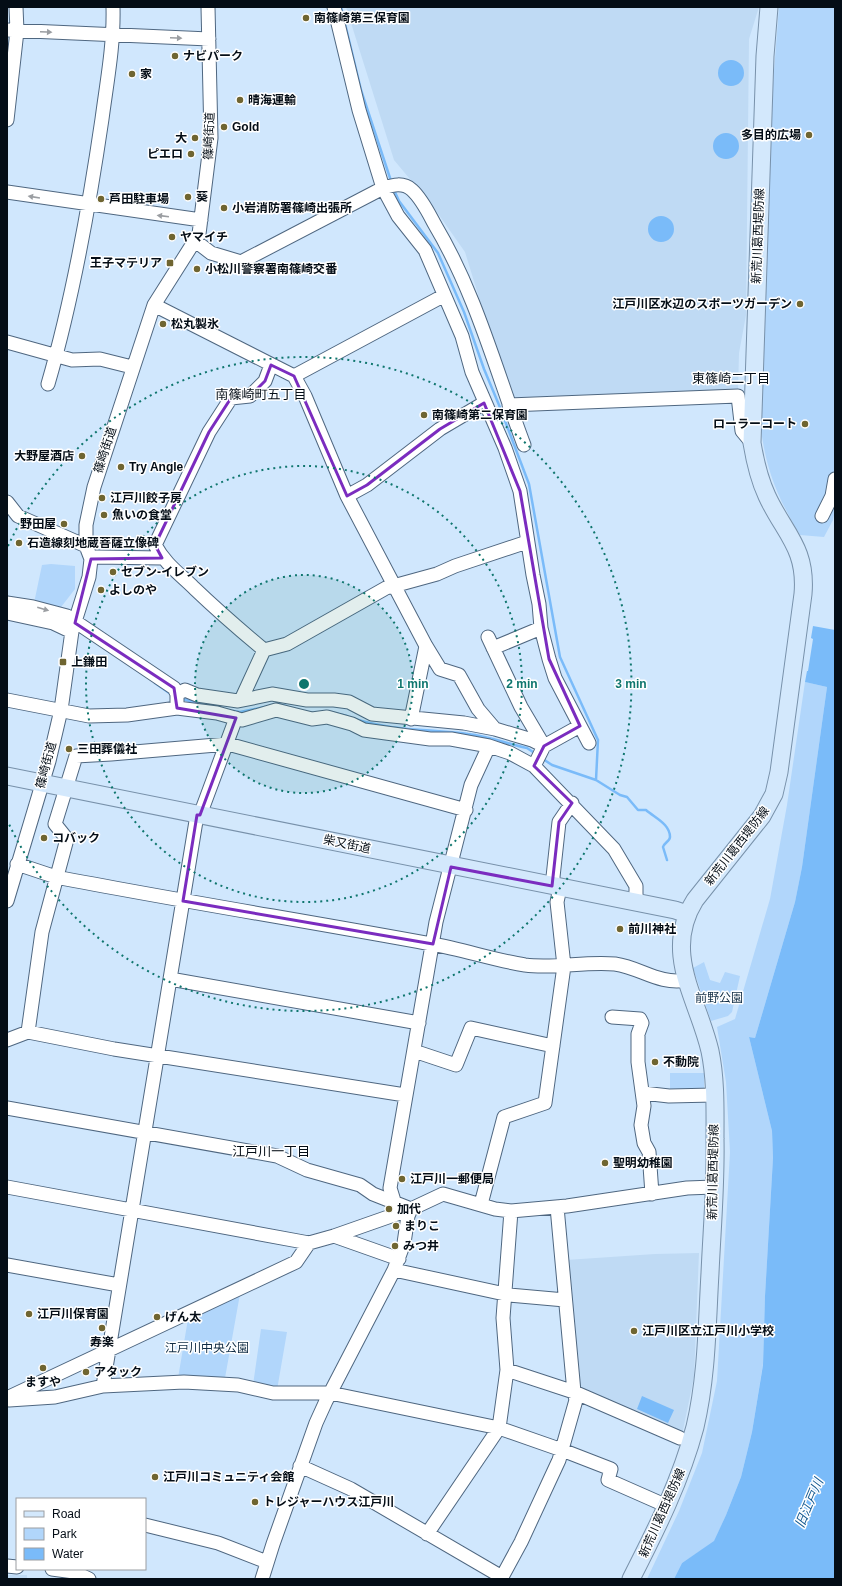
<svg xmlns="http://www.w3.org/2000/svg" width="842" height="1586" font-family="Helvetica,'Noto Sans JP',sans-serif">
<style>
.built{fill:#bfdaf4}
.green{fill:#b1d6fb}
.water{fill:#7abbf9}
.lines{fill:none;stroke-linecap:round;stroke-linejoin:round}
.stream{stroke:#7abbf9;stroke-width:2.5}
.minor-casing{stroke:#4f6780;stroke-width:15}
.major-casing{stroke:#7891aa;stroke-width:19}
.minor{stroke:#fff;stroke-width:13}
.major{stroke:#d3e8fc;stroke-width:17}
.oneway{fill:#9b9ea2}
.marked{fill:none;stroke:#7b2cbf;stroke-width:3;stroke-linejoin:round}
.ring{fill:none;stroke:#0f766e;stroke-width:2;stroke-dasharray:2 4}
.poi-dot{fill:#6f6531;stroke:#fff;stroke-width:1.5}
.labels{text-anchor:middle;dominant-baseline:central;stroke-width:3;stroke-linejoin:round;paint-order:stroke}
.poi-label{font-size:12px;font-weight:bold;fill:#040d16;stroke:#fff;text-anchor:start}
.street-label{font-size:12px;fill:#040d16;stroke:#fff}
.park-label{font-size:12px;fill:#112d45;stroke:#fff}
.neighbourhood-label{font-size:13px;fill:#040d16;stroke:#fff}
.water-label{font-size:13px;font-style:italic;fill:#145a92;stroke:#fff}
.centre{fill:#0f766e;stroke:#fff;stroke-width:2}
.ring-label{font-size:12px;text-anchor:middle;font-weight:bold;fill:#0f766e;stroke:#fff;stroke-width:3;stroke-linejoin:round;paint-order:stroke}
</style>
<rect width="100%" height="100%" fill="#d0e7fd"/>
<path class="built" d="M346 7H759L749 39 746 315 739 353 738 390 517 403 497 356 465 252 434 208 394 160Z
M699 1253 694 1377 682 1435 577 1386 566 1260 655 1254Z
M7 1575H27V1579H7Z"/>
<path class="green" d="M779 7H835V510L833 520 824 537 800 535C778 498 767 473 761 430L772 97Z
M51 564 75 566V589L58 611 34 603 42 565Z
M805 682 827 687 802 867 795 902 755 1038 749 1037 772 1131 773 1158 765 1296 763 1364 752 1432 741 1477 726 1515 714 1542 682 1563 674 1579H647L679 1511 702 1453 717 1381 730 1152 726 1082 717 1027 735 1019 770 899 787 805Z
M704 962 710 980 720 983 725 972 740 976 732 1012 728 1016 711 1021 693 968Z
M670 1073H704V1092L670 1091Z
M240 1294 225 1378H178L188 1319Z
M261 1329 287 1332 277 1390 253 1385Z"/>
<path class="water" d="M718 73a13 13 0 1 1 26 0a13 13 0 1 1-26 0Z
M713 146a13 13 0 1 1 26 0a13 13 0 1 1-26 0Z
M648 229a13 13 0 1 1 26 0a13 13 0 1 1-26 0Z
M813 626 835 630V1579H674L682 1563 714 1541 726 1515 741 1477 752 1432 763 1365 765 1296 773 1158 772 1131 749 1037 755 1038 795 902 802 867 827 687 805 682 807 671H808L813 639 811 638Z
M642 1396 674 1410 668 1423 637 1409Z"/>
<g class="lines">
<path class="stream" d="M341 7 361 90 391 181
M394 190 399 201 438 253 464 312 484 369 499 405 529 484 560 657 598 740 596 780 620 795 627 797 638 810H646C655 818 670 824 670 837 670 841 664 843 663 847L667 860
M155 683 172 695
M180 698 203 705
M276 704 286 706
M233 711 240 712 265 707
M334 713 347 716
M355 719C392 731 430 729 468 734 488 736 508 744 527 748L536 754
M543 759 552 765 596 780"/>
<defs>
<path id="minor" d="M334 7 359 110 383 188 398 216 425 250 462 336 472 372 505 448 520 491 533 575 539 604 541 628 549 659 555 678 589 743
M7 30 209 39
M7 120 17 31 16 7
M7 192 201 220
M194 240 211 253 241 262 383 188C393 185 403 182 412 190 422 199 429 214 435 225 476 294 496 371 524 445
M154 305 294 376 443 296
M7 342 72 360 100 359 132 367
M294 376 305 396 347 496 426 646 440 669 459 675 478 709 495 729
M48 384C73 298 89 208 102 119 107 81 114 45 113 7
M509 405 738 396 742 431 752 443
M347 496 367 485 440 429 484 403
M7 502 18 516 86 546
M822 516 832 496 835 479
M91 559 96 557 162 558
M7 603 33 607 67 616 174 688 177 694V702
M7 613 53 623 72 632
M488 637 521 707 544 746 534 766
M493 648 541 628
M264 650 287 644 386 588 437 574 455 566 527 542
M177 694 185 690 197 695 238 701 272 694 307 700H334L349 702 372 714 464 723 495 729 532 740 544 746 580 726
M7 700 89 716 127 715 177 708 217 713 242 720 276 710 312 719 327 717 352 724 364 730 430 739H451L489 746 510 753 534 766 614 849 636 886V903
M241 700 264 650C240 630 217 610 194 588 180 574 165 564 155 545L209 432 231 398 250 396 265 381 271 365
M411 719 426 646
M200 815 236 718
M17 864 56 877C180 901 306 921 431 944 462 949 493 960 525 965 555 969 585 961 615 964 642 968 658 985 687 980
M552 886 559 822 572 803
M7 901 49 761 61 710 72 631 89 577 91 559 86 546V525L94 487 154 305 199 234 211 138 208 7
M170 979 419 1023
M612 1017 640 1019 642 1023 638 1034V1062L644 1106 641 1125 644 1143 649 1152 652 1194
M28 1032 42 932 67 839 55 824 76 756 111 754 228 744 466 810
M7 1040 28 1032 114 1049 405 1095
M414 1051 456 1065 471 1028 553 1046
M643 1093 669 1096 714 1095
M7 1108 277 1156 307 1170 360 1185 373 1194 411 1209 408 1216 404 1243 394 1270 326 1401 316 1423 273 1544 262 1579
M7 1187 309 1243
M394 1201 390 1188 436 922 471 785 489 746
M481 1204 504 1117 545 1103 564 966 557 902 560 888
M334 1236 399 1259
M7 1265 119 1285
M394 1270 509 1295 565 1300
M507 1370 574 1392 680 1438
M103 1386 197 815
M7 1398 296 1262 309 1243 334 1236 411 1209 443 1194 495 1209 511 1211 567 1206 687 1188 714 1187
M9 1400 55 1397 103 1386 184 1382 238 1385 273 1393H330L499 1428 562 1450 611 1469 608 1480 667 1506
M300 1466 351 1489 502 1577 521 1542 559 1460 576 1400 574 1392 557 1207
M145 1525 218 1543 267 1562
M427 1534 499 1428 507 1370 503 1318 511 1211
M7 1566 17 1567
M52 1569 74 1572 89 1579"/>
<path id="major" d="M7 776 675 910 687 914
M631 1579C656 1530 681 1480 695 1427 707 1376 707 1324 710 1273 712 1228 716 1184 715 1139 715 1111 716 1080 710 1051 698 999 662 953 695 900L762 816 774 794 779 772 803 594C807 548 784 533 767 496 759 479 755 461 752 443L765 56 769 7"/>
</defs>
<use href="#minor" class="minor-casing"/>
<use href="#major" class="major-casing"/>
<use href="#minor" class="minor"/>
<use href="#major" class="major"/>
</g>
<defs><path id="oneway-solid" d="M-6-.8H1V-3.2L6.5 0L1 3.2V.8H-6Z"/></defs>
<g class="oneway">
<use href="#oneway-solid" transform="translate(46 32) rotate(3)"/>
<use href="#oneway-solid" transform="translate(176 38) rotate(2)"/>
<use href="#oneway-solid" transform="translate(34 197) rotate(-171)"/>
<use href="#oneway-solid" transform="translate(163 216) rotate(-173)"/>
<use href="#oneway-solid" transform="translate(43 609) rotate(16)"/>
</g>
<path class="marked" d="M271 365 294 376 347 496 367 485 440 429 484 403 520 491 549 659 580 726 544 746 534 766 572 803 559 822 552 886 451 867 433 944 183 901 197 815H200L236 718 177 708 174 688 75 623 91 559 162 558 155 545 209 432 231 398 250 396 265 381Z"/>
<circle cx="304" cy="684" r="109" fill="#0f766e" fill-opacity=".12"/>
<g class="ring">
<circle cx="304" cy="684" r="109"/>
<circle cx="304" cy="684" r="218"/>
<path d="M8 546A327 327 0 1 1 8 822"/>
</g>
<g class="poi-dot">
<circle cx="306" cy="18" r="4"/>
<circle cx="175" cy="56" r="4"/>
<circle cx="132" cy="74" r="4"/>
<circle cx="240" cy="100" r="4"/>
<circle cx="224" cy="127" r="4"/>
<circle cx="809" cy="135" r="4"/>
<circle cx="195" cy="138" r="4"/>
<circle cx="191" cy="154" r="4"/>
<circle cx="188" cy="197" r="4"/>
<circle cx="101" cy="199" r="4"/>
<circle cx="224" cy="208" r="4"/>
<circle cx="172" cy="237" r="4"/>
<rect x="166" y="259" width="8" height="8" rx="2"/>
<circle cx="197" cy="269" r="4"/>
<circle cx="800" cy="304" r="4"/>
<circle cx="163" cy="324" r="4"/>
<circle cx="424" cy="415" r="4"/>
<circle cx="805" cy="424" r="4"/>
<circle cx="82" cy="456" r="4"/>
<circle cx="121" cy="467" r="4"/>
<circle cx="102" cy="498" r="4"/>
<circle cx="104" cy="515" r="4"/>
<circle cx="64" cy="524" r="4"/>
<circle cx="19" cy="543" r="4"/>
<circle cx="113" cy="572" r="4"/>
<circle cx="101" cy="590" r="4"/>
<rect x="59" y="658" width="8" height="8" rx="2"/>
<circle cx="69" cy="749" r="4"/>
<circle cx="44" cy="838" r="4"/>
<circle cx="620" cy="929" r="4"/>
<circle cx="655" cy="1062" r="4"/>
<circle cx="605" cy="1163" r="4"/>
<circle cx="402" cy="1179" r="4"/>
<circle cx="389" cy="1209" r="4"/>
<circle cx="396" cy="1226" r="4"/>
<circle cx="395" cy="1246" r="4"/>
<circle cx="29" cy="1314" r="4"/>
<circle cx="157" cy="1317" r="4"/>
<circle cx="102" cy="1328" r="4"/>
<circle cx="634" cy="1331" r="4"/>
<circle cx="43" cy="1368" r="4"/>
<circle cx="86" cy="1372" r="4"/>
<circle cx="155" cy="1477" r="4"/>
<circle cx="255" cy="1502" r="4"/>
</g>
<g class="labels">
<g class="poi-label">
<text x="314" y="18">南篠崎第三保育園</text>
<text x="183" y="56">ナビパーク</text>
<text x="140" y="74">家</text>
<text x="248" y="100">晴海運輸</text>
<text x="232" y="127">Gold</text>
<text x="801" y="135" text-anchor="end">多目的広場</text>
<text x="187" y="138" text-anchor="end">大</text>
<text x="183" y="154" text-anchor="end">ピエロ</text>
<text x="196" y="197">葵</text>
<text x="109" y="199">芦田駐車場</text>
<text x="232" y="208">小岩消防署篠崎出張所</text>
<text x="180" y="237">ヤマイチ</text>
<text x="162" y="263" text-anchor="end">王子マテリア</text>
<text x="205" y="269">小松川警察署南篠崎交番</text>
<text x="792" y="304" text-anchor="end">江戸川区水辺のスポーツガーデン</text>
<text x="171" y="324">松丸製氷</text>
<text x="432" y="415">南篠崎第二保育園</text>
<text x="797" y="424" text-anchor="end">ローラーコート</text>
<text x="74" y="456" text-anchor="end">大野屋酒店</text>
<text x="129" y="467">Try Angle</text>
<text x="110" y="498">江戸川餃子房</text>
<text x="112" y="515">魚いの食堂</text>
<text x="56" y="524" text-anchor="end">野田屋</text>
<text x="27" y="543">石造線刻地蔵菩薩立像碑</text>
<text x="121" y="572">セブン-イレブン</text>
<text x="109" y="590">よしのや</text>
<text x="71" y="662">上鎌田</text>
<text x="77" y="749">三田葬儀社</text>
<text x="52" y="838">コバック</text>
<text x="628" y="929">前川神社</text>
<text x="663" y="1062">不動院</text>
<text x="613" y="1163">聖明幼稚園</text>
<text x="410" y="1179">江戸川一郵便局</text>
<text x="397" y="1209">加代</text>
<text x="404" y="1226">まりこ</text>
<text x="403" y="1246">みつ井</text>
<text x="37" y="1314">江戸川保育園</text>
<text x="165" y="1317">げん太</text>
<text x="642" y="1331">江戸川区立江戸川小学校</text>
<text x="102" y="1342" text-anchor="middle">寿楽</text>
<text x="94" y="1372">アタック</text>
<text x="43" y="1382" text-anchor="middle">ますや</text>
<text x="163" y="1477">江戸川コミュニティ会館</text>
<text x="263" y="1502">トレジャーハウス江戸川</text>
</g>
<g class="street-label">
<text transform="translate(209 136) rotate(-88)">篠崎街道</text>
<text transform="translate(758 236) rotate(-88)">新荒川葛西堤防線</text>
<text transform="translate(105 450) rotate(-72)">篠崎街道</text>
<text transform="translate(46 765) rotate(-75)">篠崎街道</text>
<text transform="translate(347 844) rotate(12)">柴又街道</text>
<text transform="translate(737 846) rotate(-52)">新荒川葛西堤防線</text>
<text transform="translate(713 1172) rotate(-89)">新荒川葛西堤防線</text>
<text transform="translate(662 1513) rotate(-66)">新荒川葛西堤防線</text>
</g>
<g class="park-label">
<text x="719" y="998">前野公園</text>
<text x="207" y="1348">江戸川中央公園</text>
</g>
<g class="neighbourhood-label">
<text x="731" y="378">東篠崎二丁目</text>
<text x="261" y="394">南篠崎町五丁目</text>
<text x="271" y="1151">江戸川一丁目</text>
</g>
<g class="water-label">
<text transform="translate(809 1503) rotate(-67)">旧江戸川</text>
</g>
</g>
<circle cx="304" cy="684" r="6" class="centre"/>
<g class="ring-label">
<text x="413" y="688">1 min</text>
<text x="522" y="688">2 min</text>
<text x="631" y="688">3 min</text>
</g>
<rect width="842" height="1586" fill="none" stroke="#040d16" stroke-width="16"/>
<rect x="16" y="1498" width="130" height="72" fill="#ffffff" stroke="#9b9ea2"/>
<rect x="24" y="1511" width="20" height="6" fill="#d3e8fc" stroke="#9b9ea2"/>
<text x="52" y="1518" font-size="12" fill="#040d16">Road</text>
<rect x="24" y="1528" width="20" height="12" fill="#b1d6fb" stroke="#9b9ea2"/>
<text x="52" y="1538" font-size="12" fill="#040d16">Park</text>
<rect x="24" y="1548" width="20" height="12" fill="#7abbf9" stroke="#9b9ea2"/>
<text x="52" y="1558" font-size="12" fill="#040d16">Water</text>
</svg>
